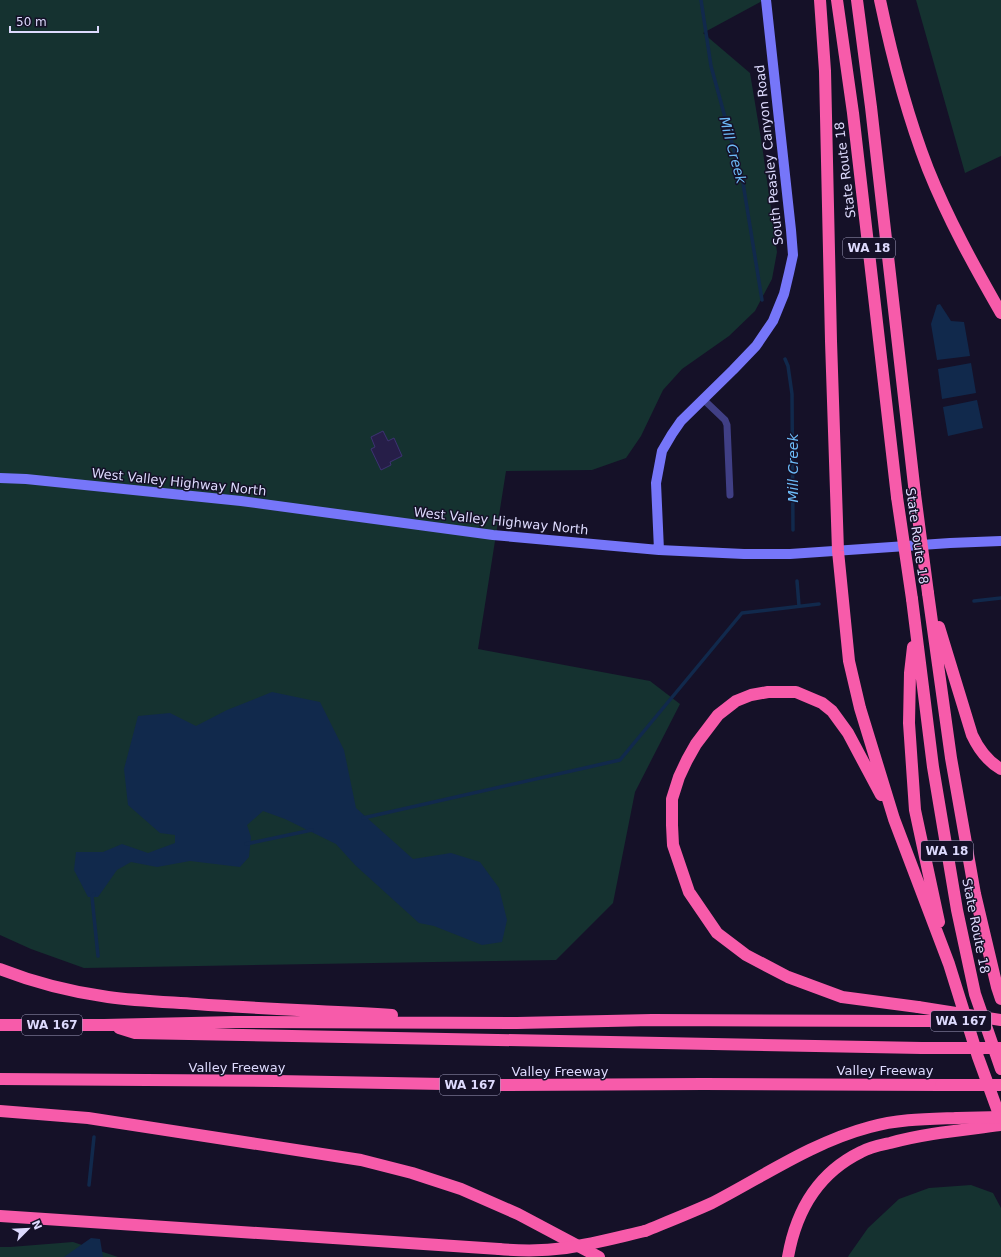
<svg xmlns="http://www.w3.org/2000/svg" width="1001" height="1257" font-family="'DejaVu Sans',sans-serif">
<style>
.green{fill:#153230}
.water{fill:#11294c}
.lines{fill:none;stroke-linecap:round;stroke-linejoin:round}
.stream{stroke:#11294c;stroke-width:3.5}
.building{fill:#261e48;stroke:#3d3273}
.service{stroke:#403f85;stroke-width:7}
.secondary{stroke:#7676f9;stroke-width:10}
.motorway{stroke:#f75baa;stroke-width:12}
.motorway-bridge{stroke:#f75baa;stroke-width:12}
.labels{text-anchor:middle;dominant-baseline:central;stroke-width:3;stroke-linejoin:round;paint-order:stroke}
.shield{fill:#151128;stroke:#a19ebd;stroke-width:1}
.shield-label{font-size:12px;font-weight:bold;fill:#dddafd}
.street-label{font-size:13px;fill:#dddafd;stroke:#151128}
.water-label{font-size:14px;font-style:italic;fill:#6dbbf8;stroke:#151128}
</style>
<rect width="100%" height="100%" fill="#151128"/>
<path class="green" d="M0 0H764L703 33 750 73 762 145 777 252 772 279 755 311 729 336 682 369 663 390 641 436 626 458 592 470 506 471 478 649 650 681 680 704 635 792 613 903 556 960 84 968 31 949 0 935Z
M916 0H1001V156L965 173Z
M971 1185 993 1193 1001 1208V1257H848L849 1255 868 1228 899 1199 929 1188Z
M73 1242 118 1257H0V1247H10Z"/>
<path class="water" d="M940 304 951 321 964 322 970 356 937 360 931 324 937 305Z
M971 363 976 393 942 399 938 369Z
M977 400 983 428 948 436 943 407Z
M272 692 320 702 344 750 356 808 413 859 451 853 480 862 499 888 507 920 502 942 482 945 434 926 419 923 355 865 336 844 285 819 263 811 247 825 251 837 249 857 240 867 190 861 157 867 131 862 117 870 98 897H88L74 870 76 852H103L122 844 148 853 175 843V835L160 833 128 805 124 769 138 716 170 713 196 726 227 710Z
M91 1238 100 1239 103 1257H64Z"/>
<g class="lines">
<path class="stream" d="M701 0 711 66 743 183 762 300
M785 359 788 366 792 394 793 530
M797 581 799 606
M974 601 1001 598
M363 818 620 760 742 613 819 604
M246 844 312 830
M94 894 92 897 98 956
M89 1185 94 1137"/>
</g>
<path class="building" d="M383 431 388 441 394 438 402 456 390 462 391 465 381 470 371 449 375 447 371 437Z"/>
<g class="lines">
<path class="service" d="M704 400 725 420 727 425 730 495"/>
<path class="secondary" d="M0 478 26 479 241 501 493 535 659 550 744 554H790L950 543 1001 541
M659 550 656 483 662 451 672 434 681 421 733 370 756 346 773 321 784 294 789 273 793 255 791 230 766 0"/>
<path class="motorway" d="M820 0 825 71 831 341 838 551 849 661 860 708 894 819 949 964 978 1057 1001 1120
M837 0 853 113 897 497
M857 0 871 107 915 494
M880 0C892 57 907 115 928 169 948 219 974 266 1001 313
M928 593 951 758 975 894 997 987 1001 999
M912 599 933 767 957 910 975 994 1001 1069
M939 627 972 735C979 750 987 761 1001 769
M913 647 910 673 909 723 915 810 939 922
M881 795 848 733 832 711 822 703 796 692H768L751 695 736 701 718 715 696 744 687 760 679 777 672 799V825L673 845 689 892 717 933 746 955 788 977 842 997 918 1007
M0 969C33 982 73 992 108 997 137 1001 167 1002 196 1004 261 1009 327 1011 392 1015
M0 1025H104L235 1022 517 1023 652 1020 921 1021
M119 1028 135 1033 922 1048
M0 1079 276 1081 500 1085 703 1084 941 1085
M0 1111 88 1118 361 1160 412 1173 461 1189 518 1214 599 1257
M0 1216 499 1249
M645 1231C667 1222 690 1213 712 1203 764 1176 813 1142 870 1127 898 1119 928 1119 957 1118
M788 1257C796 1211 818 1173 861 1152 870 1147 881 1145 890 1143 926 1133 964 1130 1001 1125"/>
<path class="motorway-bridge" d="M915 494 928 593
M897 497 912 599
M918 1007 1001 1020
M921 1021H970
M922 1048H1001
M941 1085H1001
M957 1118 1001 1117
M499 1249C521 1251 544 1251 566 1248 593 1244 619 1237 645 1231"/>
</g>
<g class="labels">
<g class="shield">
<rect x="843" y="238" width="52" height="20" rx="3"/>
<rect x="921" y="841" width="52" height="20" rx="3"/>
<rect x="931" y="1011" width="60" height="20" rx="3"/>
<rect x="22" y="1015" width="60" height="20" rx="3"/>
<rect x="440" y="1075" width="60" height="20" rx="3"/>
</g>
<g class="shield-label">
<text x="869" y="248">WA 18</text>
<text x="947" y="851">WA 18</text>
<text x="961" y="1021">WA 167</text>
<text x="52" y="1025">WA 167</text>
<text x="470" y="1085">WA 167</text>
</g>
<g class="street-label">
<text transform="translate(769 155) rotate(-96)">South Peasley Canyon Road</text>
<text transform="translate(845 170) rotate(-97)">State Route 18</text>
<text transform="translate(179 482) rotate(6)">West Valley Highway North</text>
<text transform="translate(501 521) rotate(6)">West Valley Highway North</text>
<text transform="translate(917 536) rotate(82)">State Route 18</text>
<text transform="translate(976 926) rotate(79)">State Route 18</text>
<text x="237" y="1067">Valley Freeway</text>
<text x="885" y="1070">Valley Freeway</text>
<text x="560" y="1071">Valley Freeway</text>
</g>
<g class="water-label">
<text transform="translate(733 150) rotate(75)">Mill Creek</text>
<text transform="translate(793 468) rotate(-90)">Mill Creek</text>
</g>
</g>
<g transform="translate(28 1229) rotate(66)" stroke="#151128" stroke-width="3" paint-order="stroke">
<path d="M0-3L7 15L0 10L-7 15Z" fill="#dddafd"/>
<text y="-6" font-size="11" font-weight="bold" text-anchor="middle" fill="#dddafd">N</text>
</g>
<path d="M10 26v6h88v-6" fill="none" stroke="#dddafd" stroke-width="2"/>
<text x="16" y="26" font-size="12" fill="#dddafd" stroke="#151128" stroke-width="3" paint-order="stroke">50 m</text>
</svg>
